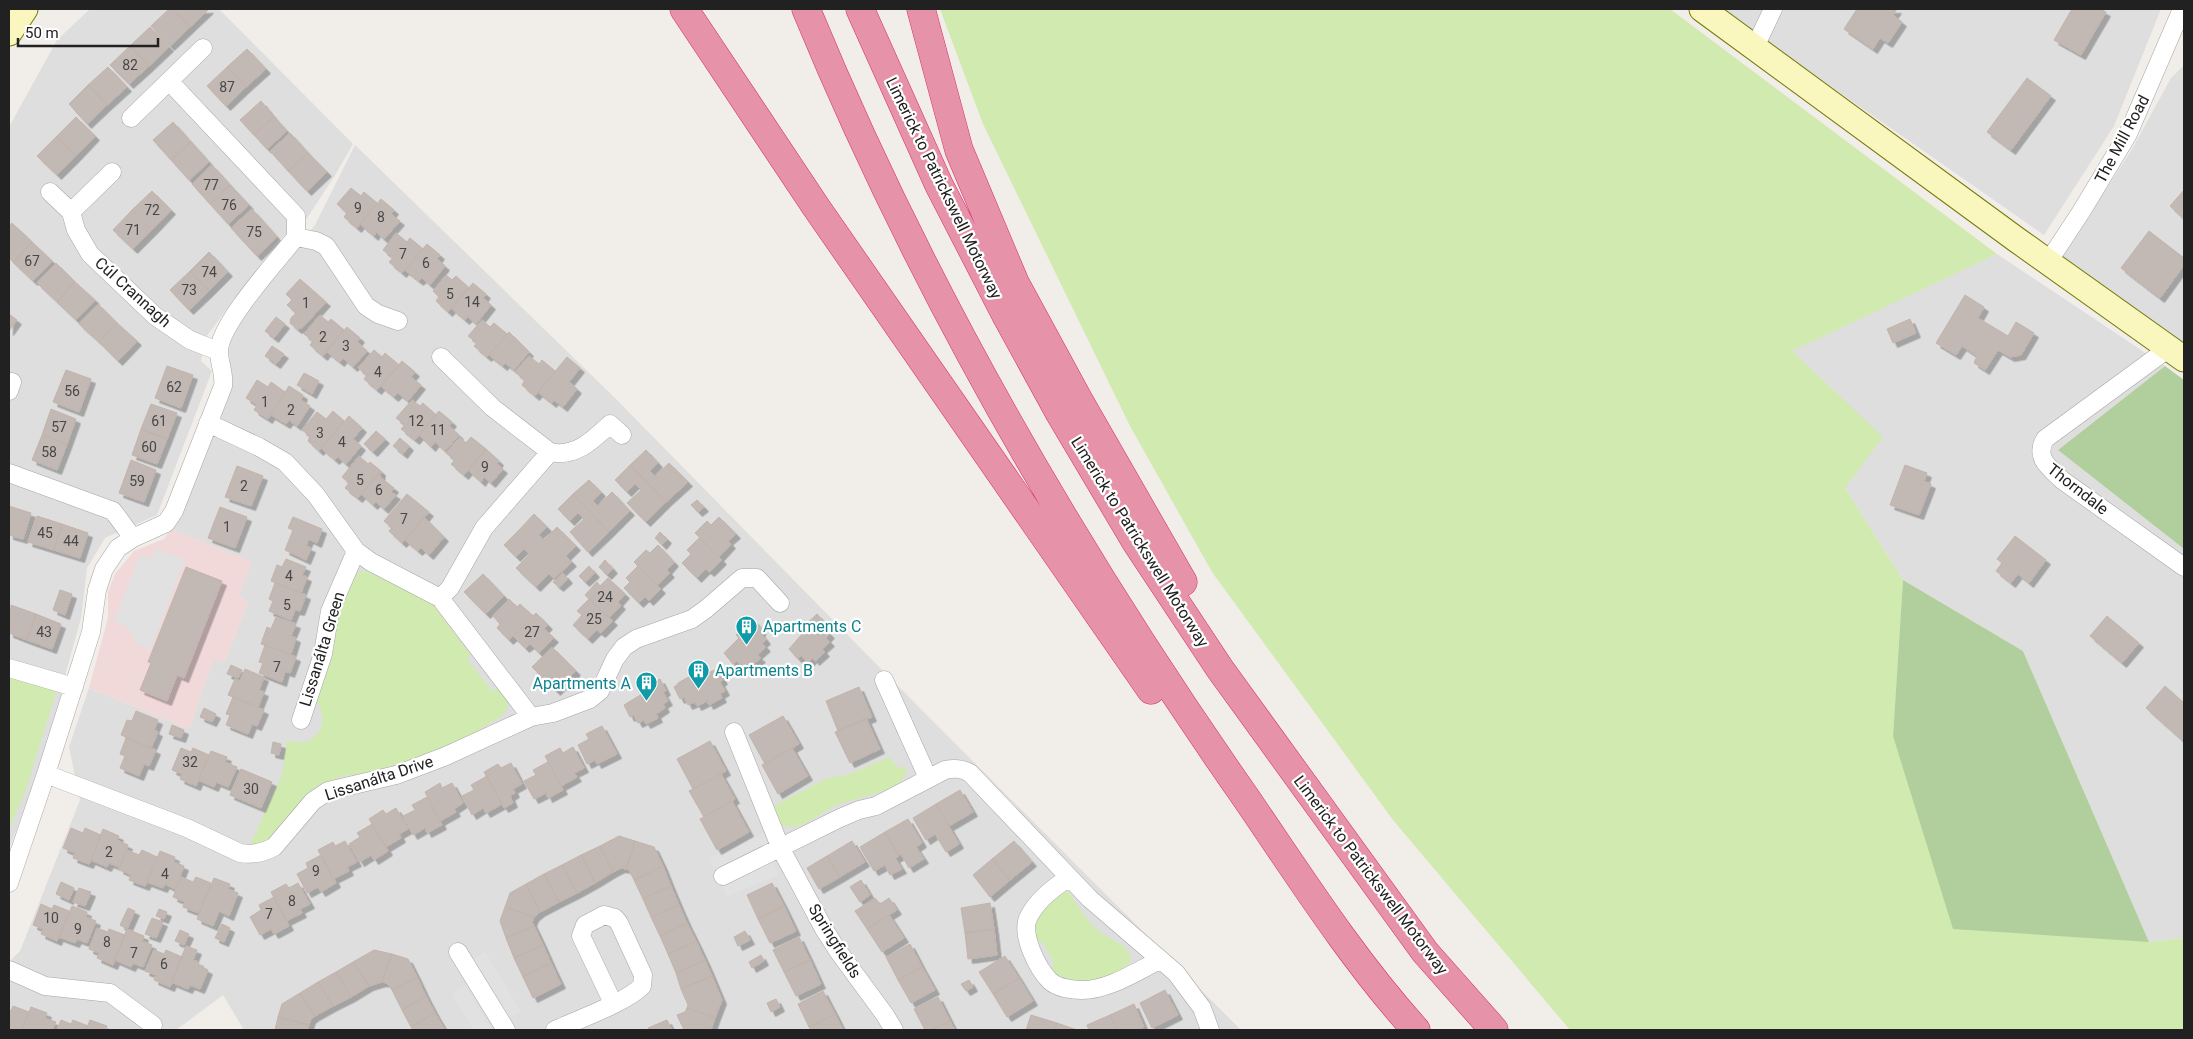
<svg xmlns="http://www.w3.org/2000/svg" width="2193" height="1039" font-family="Roboto,sans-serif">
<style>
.residential{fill:#dfdede}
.commercial{fill:#f1d8d9}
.grass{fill:#d0eaaf}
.forest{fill:#b0cf9d}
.parking{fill:#e1e1e1}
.building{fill:#c2b9b4;stroke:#c3b3aa;filter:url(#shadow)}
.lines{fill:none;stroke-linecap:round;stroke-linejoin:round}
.street-casing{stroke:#a5a5a5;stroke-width:19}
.secondary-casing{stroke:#757907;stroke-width:27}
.highway-casing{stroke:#d92b73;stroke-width:29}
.street{stroke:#fff;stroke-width:18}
.secondary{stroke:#f9f7be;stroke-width:25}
.highway{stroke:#e692a8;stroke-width:28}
.labels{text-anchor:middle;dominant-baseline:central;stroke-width:4.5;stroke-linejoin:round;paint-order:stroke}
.number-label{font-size:14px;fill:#494746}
.street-label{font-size:16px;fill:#212121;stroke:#fff}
.culture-label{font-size:16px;fill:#0d838f;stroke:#fff;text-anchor:start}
</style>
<defs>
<filter id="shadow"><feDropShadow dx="4.5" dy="4.5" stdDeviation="0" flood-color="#0004"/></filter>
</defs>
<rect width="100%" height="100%" fill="#f1ede8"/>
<path class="residential" d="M90 9H219L353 144 334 177 307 218 279 240 206 337 201 361 212 371 157 515 105 538 87 568 81 618 66 672 62 701 32 790 9 849V127L57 40Z
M1720 9H2161L2114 126 2044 235Z
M2184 65V349L2059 261 2131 151 2171 78Z
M355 145 615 398 882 670 1241 1030H244L223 995 176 1030H9V962L20 951 80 800 69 747 89 688 189 729 213 661H225L248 603 239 594 251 562 171 529 231 378 229 352 230 337 256 298 315 225Z
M1997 254 2165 366 2058 450 2184 549V938L2149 942 2023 651 1903 580 1845 488 1792 350Z"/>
<path class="commercial" d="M171 529 252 562 239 594 248 603 225 661H213L189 729 89 688 108 618V592L115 574 134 551 164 539Z"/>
<path class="grass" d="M940 9H1670L1997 254 1792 351 1883 437 1845 488 1903 580 1893 736 2149 942 2184 938V1030H1570L1393 820 1212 572 1130 426 983 124Z
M365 571 421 596 433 605 471 655 467 659 492 691 498 688 508 701C508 709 506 713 500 717L460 741 421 757 369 773 342 776 319 786 269 841 258 845H250L282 775 287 740C315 751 332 724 316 700L333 653 336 617 353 577 359 572Z
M9 675 57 690 26 789 9 830Z
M890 757 897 768 904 766 907 772C901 792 852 798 835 806 822 812 808 825 793 827 787 828 783 826 779 822L774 806 825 779 850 774Z
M1068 891C1077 904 1086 920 1099 931 1110 941 1130 943 1131 961 1113 981 1073 988 1051 970L1054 962 1042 942 1034 940C1034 918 1044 895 1068 891Z"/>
<path class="forest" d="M2165 366 2184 380V549L2058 450Z
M1903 580 2023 651 2149 942 1953 929 1893 736Z"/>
<path class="parking" d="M155 549 185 559 150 650 138 645 126 626 114 621 140 554 152 559Z
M765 833 773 863 779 875 727 896 709 858Z
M485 952 521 1011 509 1018 482 975 467 984 457 969Z
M465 986 492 1030H474L452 994Z"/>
<path class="building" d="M169 9H173L190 27 170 46 151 26Z
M173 9H209L190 27Z
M1857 9H1897L1893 15 1902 22 1888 43 1880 38 1873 49 1844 29Z
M2072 9H2100L2106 12 2081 55 2054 40Z
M150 27 169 47 149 66 130 46Z
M130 46 149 66 129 84 110 65Z
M247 49 266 69 246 87 227 67Z
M108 67 127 87 107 105 88 85Z
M227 67 246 87 226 106 207 86Z
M2027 78 2051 96 2011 150 1987 132Z
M88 85 107 105 87 124 69 104Z
M261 101 274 117 254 135 240 120Z
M76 117 95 136 76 156 57 136Z
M274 117 287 131 267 149 254 135Z
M173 122 191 142 171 160 153 140Z
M290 133 308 153 288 171 270 151Z
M57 136 76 156 57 175 37 156Z
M191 142 209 162 189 180 171 160Z
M308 153 327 172 307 191 288 171Z
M212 165 230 185 210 204 192 184Z
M230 185 249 205 228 224 210 204Z
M351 188 361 196 364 192 377 203 357 228 344 217 347 213 337 204Z
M2184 190V219L2170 206Z
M152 191 171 210 152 230 132 210Z
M381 199 394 210 391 214 400 221 384 239 376 232 374 236 360 224Z
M252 209 277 237 257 256 231 228Z
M132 210 152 230 133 249 113 230Z
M12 223 32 242 13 262 9 258V227Z
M2149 231 2184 258V265L2160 298 2121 268Z
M396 233 407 242 410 238 423 249 402 273 389 262 393 258 383 250Z
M32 242 52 261 33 281 13 262Z
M427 244 440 255 437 259 445 266 430 285 422 278 419 281 405 270Z
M209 252 228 272 209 291 190 271Z
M56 263 75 282 57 302 37 283Z
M190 271 209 291 189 310 170 290Z
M446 275 452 280 456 276 469 288 448 312 436 301 439 297 433 291Z
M300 279 326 302 302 328 297 329 290 323 291 318 296 313 287 305 292 300 286 294Z
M75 282 95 300 76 320 57 302Z
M473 283 486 294 483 298 491 305 476 324 468 317 465 320 451 308Z
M1965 295 1984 307 1978 318 2008 336 2016 322 2034 333 2021 355 2010 357 1998 350 1985 370 1974 363 1977 356 1962 346 1956 355 1936 343Z
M98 304 117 323 99 342 79 324Z
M9 314 17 320 9 331Z
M320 315 328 322 331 319 344 330 323 356 310 345 313 341 304 334Z
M276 317 285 324 274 338 265 331Z
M1910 319 1916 333 1893 343 1887 329Z
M482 320 490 327 494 323 507 334 487 357 474 346 477 343 468 336Z
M117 323 137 341 118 361 99 342Z
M347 327 360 338 357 342 367 351 353 367 343 358 340 362 326 351Z
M509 332 529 352 514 370 505 363 503 366 489 355Z
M272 346 284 354 276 364 265 356Z
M374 350 382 357 385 353 399 365 377 390 364 379 367 375 358 368Z
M529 356 539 364 542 360 555 371 535 396 522 385 525 380 515 372Z
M567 357 580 368 569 382 577 389 563 407 554 400 552 403 538 392Z
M402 361 415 372 411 377 421 385 408 401 398 393 394 397 381 386Z
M167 366 193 375 181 408 155 398Z
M66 370 91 379 79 412 53 402Z
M304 373 319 381 312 394 297 385Z
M257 380 268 387 271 382 285 392 268 419 254 410 257 405 246 398Z
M289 386 303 395 301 400 310 406 297 426 289 420 286 424 271 415Z
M412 400 420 406 423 403 436 415 415 440 401 429 405 425 396 418Z
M151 404 177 413 167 439 141 429Z
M51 409 76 419 67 444 42 435Z
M333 411 344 421 319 451 308 441 310 436 302 430 317 412 326 419Z
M439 411 452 422 449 426 459 435 445 451 435 442 431 447 419 435Z
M349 416 362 428 353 439 361 446 346 464 338 457 335 460 321 448Z
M141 429 167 439 157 464 132 455Z
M376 431 385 439 373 452 364 444Z
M42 435 67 444 57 470 32 460Z
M460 437 466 443 471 437 486 449 464 475 451 464 455 460 446 453Z
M400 438 409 446 403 454 393 446Z
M486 449 499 461 497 464 503 469 491 483 484 477 481 482 468 470Z
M646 450 658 463 650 471 655 476 669 463 688 482 666 502 630 465Z
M359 456 368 464 370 462 381 471 358 498 345 488 349 483 342 477Z
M131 460 156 470 144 502 119 493Z
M630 465 666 502 646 522 627 503 641 490 635 484 627 492 615 480Z
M1905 465 1927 473 1924 481 1931 484 1919 515 1890 505Z
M237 466 263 476 251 506 225 497Z
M381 471 380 477 394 488 391 492 396 495 384 509 376 502 373 505 361 494Z
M589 480 601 492 593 501 598 506 612 492 630 511 609 532 573 494Z
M407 494 429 512 402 543 389 531 392 528 384 521Z
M573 494 609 532 588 552 570 532 584 519 578 513 570 521 558 509Z
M697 500 704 507 698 512 691 505Z
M9 506 31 513 23 539 9 535Z
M220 507 247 517 235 548 208 538Z
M534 514 547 527 538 535 544 540 557 527 576 546 566 556 572 562 561 572 519 530Z
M37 516 62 524 54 550 28 542Z
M293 517 322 529 317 543 309 539 306 546 311 548 306 560 285 550 293 530 288 528Z
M424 517 444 537 429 555 421 548 418 551 405 540Z
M719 517 736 534 728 541 731 544 719 557 695 533 707 521 711 525Z
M62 524 88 533 80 558 54 550Z
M519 530 561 572 554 579 549 574 536 587 516 568 530 554 524 549 516 557 504 545Z
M660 532 667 539 662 545 655 538Z
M2015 536 2046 560 2029 583 2018 574 2011 583 1996 571 2002 563 1997 559Z
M699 538 722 560 710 572 706 569 697 578 682 563 691 554 687 550Z
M658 545 674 562 667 570 670 573 657 585 634 562 646 550 650 553Z
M286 559 306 567 302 575 307 577 301 593 271 581 277 565 282 567Z
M605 560 613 569 607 575 599 567Z
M589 566 595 573 585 582 579 576Z
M638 566 661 589 649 601 645 597 639 603 624 588 630 582 626 578Z
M186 567 222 581 184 678 177 675 167 701 140 690 151 663 148 662Z
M563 573 568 579 559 587 553 582Z
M483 574 504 596 486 614 464 592Z
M608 578 625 594 618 602 621 605 609 618 585 595 597 582 600 586Z
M275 583 306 595 300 611 295 610 291 620 269 611 273 601 269 599Z
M60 590 72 594 65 615 53 610Z
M509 599 517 607 520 604 533 616 509 640 497 628 500 624 493 616Z
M589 599 613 621 601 633 597 630 588 639 573 625 582 615 577 611Z
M11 605 36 614 27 640 9 633Z
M536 613 548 625 544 629 554 638 539 653 530 644 525 648 513 636Z
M36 614 61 624 52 649 27 640Z
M817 614 826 624 823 627 830 634 826 638 830 642 822 649 825 652 815 661 813 658 808 663 801 656 798 659 789 649 803 633 800 630Z
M2107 616 2139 643 2122 663 2090 636Z
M276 617 296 624 291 636 296 638 291 654 261 644 267 627 271 629Z
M754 620 762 630 760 632 766 640 762 643 766 647 757 655 761 658 751 666 748 663 743 668 737 661 733 664 724 653 739 638 736 635Z
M265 645 296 657 290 673 285 671 282 682 259 673 263 663 259 662Z
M552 647 576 671 556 691 532 667Z
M231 665 242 670 238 678 227 674Z
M245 669 264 677 259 690 264 692 258 707 228 695 235 679 240 681Z
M717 669 723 680 720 682 725 691 720 694 722 698 709 705 707 701 697 706 695 702 688 705 684 697 680 699 674 687 678 684V683L694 674 696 678Z
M660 679 666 691 663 692 668 701 663 704 665 708 656 714 658 718 646 724 644 720 638 723 634 715 630 717 624 705 642 694 639 690Z
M2165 686 2184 703V738L2182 740 2146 708Z
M859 687 872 717 838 731 826 701Z
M233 697 264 710 257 726 252 724 248 734 226 725 230 715 226 714Z
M204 708 216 714 212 722 200 717Z
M136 711 158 720 154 730 158 732 151 748 121 735 127 720 132 721Z
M783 716 799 744 765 764 749 735Z
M866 718 880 749 850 763 835 732Z
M172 725 184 730 181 738 169 734Z
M602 726 617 754 597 764 595 760 587 764 578 745 589 739 586 734Z
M126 738 156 750 149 766 144 764 139 776 120 768 125 756 120 754Z
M710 741 726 771 693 789 677 759Z
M273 742 281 744 279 755 271 753Z
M573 747 584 768 574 773 577 777 561 786 545 756 560 748 563 753Z
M181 748 191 752 193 748 209 755 196 786 180 779 182 774 172 770Z
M792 748 808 776 778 794 762 765Z
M211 751 227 757 225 762 237 767 228 787 216 782 214 787 198 780Z
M548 762 563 790 548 798 546 793 534 799 524 781 536 775 533 770Z
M511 763 522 784 513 789 515 793 510 796 513 803 504 808 484 772 498 764 501 768Z
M241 769 272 782 261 808 230 795Z
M721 774 735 799 704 817 689 791Z
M487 776 502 804 486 813 483 808 472 815 462 796 474 790 471 785Z
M440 783 442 788 452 783 463 803 454 809 456 812 440 821 425 792Z
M960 790 973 812 949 826 936 804Z
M427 797 442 825 427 833 425 828 413 835 403 816 415 810 412 805Z
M732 801 749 832 717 850 700 819Z
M936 804 959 844 946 852 935 834 926 840 913 818Z
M396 808 408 829 399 834 401 838 386 847 369 819 383 810 386 814Z
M908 819 922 843 916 847 924 859 909 868 901 854 899 856 885 832Z
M372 824 388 851 374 860 371 855 360 862 349 844 360 837 357 833Z
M71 828 83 833 85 828 101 835 89 864 73 858 75 853 63 848Z
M103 829 119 836 117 840 128 845 119 867 109 863 107 867 91 860Z
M885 832 899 856 895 858 902 869 890 875 885 865 874 871 860 847Z
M619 836 635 841 626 869 621 868 613 872 600 846Z
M345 841 357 862 347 867 349 871 333 879 318 850 333 842 335 846Z
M635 841 654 847 663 866 634 880 629 870 626 869Z
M852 841 865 862 840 877 827 856Z
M1014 841 1032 862 1010 880 992 859Z
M600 846 613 872 595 883 581 855Z
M127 850 139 855 142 850 157 857 145 886 129 880 131 875 119 869Z
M160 851 175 857 174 862 184 866 175 889 165 884 163 888 147 882Z
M321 855 336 883 321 892 318 887 307 893 297 874 308 868 306 863Z
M581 855 595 883 577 893 562 865Z
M827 856 840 877 819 889 807 868Z
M992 859 1010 880 990 897 973 875Z
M562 865 577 893 559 902 544 874Z
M663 866 671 886 643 899 634 880Z
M544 874 559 902 540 912 526 884Z
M181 877 193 882 196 877 211 883 199 913 183 907 185 902 173 897Z
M214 878 230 884 228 889 238 893 229 916 219 911 213 926 197 919Z
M861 880 870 895 860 902 850 887Z
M61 882 74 888 69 900 56 894Z
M298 883 310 904 300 909 302 913 286 921 271 892 286 884 289 888Z
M772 883 784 906 758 919 747 895Z
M526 884 540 912 534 917 505 907 510 893Z
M671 886 679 905 651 917 643 899Z
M79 888 91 892 85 906 73 902Z
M274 897 289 926 274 934 271 929 260 935 250 917 261 910 259 905Z
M875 898 880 904 889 898 897 910 867 929 855 911Z
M990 903 994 929 965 933 961 908Z
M41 904 52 909 54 905 69 911 57 941 41 934 43 929 33 925Z
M679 905 687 923 660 936 651 917Z
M72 906 87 912 86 917 96 921 87 943 77 939 75 943 59 937Z
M784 906 796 931 770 943 758 919Z
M505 907 534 917 532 922 534 926 506 938 500 921Z
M128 908 135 911 127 929 120 925Z
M159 909 167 912 164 919 156 916Z
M889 915 904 938 882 952 867 929Z
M152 918 163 922 156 938 145 934Z
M687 923 696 941 668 954 660 936Z
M222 924 230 928 224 942 215 938Z
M534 926 543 945 514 958 506 938Z
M97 928 108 932 109 929 125 935 113 965 97 958 99 953 89 949Z
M127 929 144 936 142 941 152 945 143 967 133 963 131 967 115 960Z
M994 929 997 955 968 959 965 933Z
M180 930 189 934 184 945 175 941Z
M745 931 750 940 738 946 734 937Z
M799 937 810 960 784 972 773 950Z
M696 941 705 960 676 973 668 954Z
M910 944 922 967 898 980 886 957Z
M543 945 551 963 523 977 514 958Z
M186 946 197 950 193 960 199 962 198 965 208 970 200 989 190 985 188 989 171 982Z
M154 950 164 954 166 950 182 957 170 987 154 980 156 975 145 971Z
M374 950 392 954 382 982 369 986 353 962Z
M392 954 408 959 417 977 392 990 387 983 382 982Z
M761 955 764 961 752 968 749 962Z
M1005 956 1019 978 993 994 979 972Z
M705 960 712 976 681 989 676 973Z
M810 960 821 984 796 996 784 972Z
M353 962 369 986 351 997 336 972Z
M551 963 561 984 533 998 523 977Z
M922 967 935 990 911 1003 898 980Z
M336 972 351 997 333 1006 318 982Z
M712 976 722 1000 715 1018 687 1008 688 1005 681 989Z
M417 977 426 996 402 1010 392 990Z
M1019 978 1033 1001 1007 1017 993 994Z
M969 980 973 987 966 991 961 984Z
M318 982 333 1006 315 1016 300 993Z
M1165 990 1178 1015 1152 1028 1140 1003Z
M823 991 835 1014 809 1027 798 1004Z
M300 993 315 1016 311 1019 309 1025 278 1017 282 1004Z
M426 996 435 1013 411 1027 402 1010Z
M938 997 950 1021 931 1030H925L914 1009Z
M776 999 780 1007 771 1012 767 1003Z
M1134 1004 1144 1027 1136 1030H1117L1110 1015Z
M13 1006 29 1012 22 1030H9V1010L11 1011Z
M31 1007 47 1013 45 1018 56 1022 52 1030H22Z
M687 1008 715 1018 711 1030H684L677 1015 685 1012Z
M435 1013 445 1030H413L411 1027Z
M835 1014 843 1030H811L809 1027Z
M1031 1015 1057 1023 1054 1030H1026Z
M1110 1015 1117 1030H1089L1087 1025Z
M278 1017 309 1025 307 1030H275Z
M61 1020 71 1024 73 1020 88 1026 86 1030H57Z
M90 1020 107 1026 105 1030H86Z
M667 1020 672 1030H649L648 1028Z
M950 1021 955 1030H931Z
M1057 1023 1077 1030H1054Z"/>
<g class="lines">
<defs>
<path id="street" d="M1755 47 1773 9
M169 81 296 216V237
M131 118 203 48
M50 192 71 212 76 230 90 254 155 316 190 340 218 351
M71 212 112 172
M296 237 316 241 326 246 366 306 378 314 398 321
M2048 262 2081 212 2128 134 2182 9
M2169 348 2045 439C2034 458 2050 468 2062 480L2184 567
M441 357 493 408 550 452
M9 391 12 382
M208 423 259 447 285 462 316 495 356 551 371 562 440 598 531 717
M9 473 113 511 133 538
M440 598 450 588 484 528 550 452C575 458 593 440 610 424L622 435
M9 668 74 687
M884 680 928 778
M301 720 323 654 330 611 356 551
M734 732 781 849 824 929 838 951 885 1015 894 1030
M46 774 187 828 240 853C252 855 263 853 274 847L313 801 328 791 396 775 446 756 531 717 553 713 590 699 600 691 615 659 624 647 636 639 692 619 706 609 742 578H757L780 603
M723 876 840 818 859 810 876 806 945 770C954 768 961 768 970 773L1090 899 1176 973 1202 1008 1210 1030
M1068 878C1052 889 1037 900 1028 918 1021 935 1037 968 1050 981 1057 988 1073 990 1082 990 1109 990 1137 971 1160 960
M9 883 46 774 91 632 97 590 104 569 118 548 133 538 166 523 174 511 223 386C225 373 219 364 219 352 218 325 278 260 296 237
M458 952 506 1030
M9 970 45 986 110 993 153 1025
M555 1030C577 1020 627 1002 642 986L643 975 619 923 615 918 604 915 585 925 581 936 613 1003"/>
<path id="secondary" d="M1702 9 2017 240 2184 359
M9 33 25 9"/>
<path id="highway" d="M684 9 816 207 1151 690
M806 9C921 288 1073 551 1246 798 1300 877 1352 959 1416 1030
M860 9 939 185 1007 317 1059 412 1136 542 1220 669 1425 952 1494 1030
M921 9 959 150 1015 283 1078 399 1183 582"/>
</defs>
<use href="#street" class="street-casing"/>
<use href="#secondary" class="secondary-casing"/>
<use href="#highway" class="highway-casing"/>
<use href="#street" class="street"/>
<use href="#secondary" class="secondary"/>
<use href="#highway" class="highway"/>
</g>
<defs>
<symbol id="building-pin" viewBox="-11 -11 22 30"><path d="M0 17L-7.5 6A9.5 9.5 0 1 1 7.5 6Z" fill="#0f9aa8" stroke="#fff"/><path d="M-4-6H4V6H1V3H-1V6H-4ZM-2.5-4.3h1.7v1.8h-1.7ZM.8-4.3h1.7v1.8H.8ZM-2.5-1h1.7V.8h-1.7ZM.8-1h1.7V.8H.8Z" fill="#fff"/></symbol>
</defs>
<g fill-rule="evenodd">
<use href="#building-pin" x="734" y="614" width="25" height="34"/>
<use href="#building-pin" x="686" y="658" width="25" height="34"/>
<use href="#building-pin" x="634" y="670" width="25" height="34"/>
</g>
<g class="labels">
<g class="number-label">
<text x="130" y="65">82</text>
<text x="227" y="87">87</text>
<text x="211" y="185">77</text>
<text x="229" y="205">76</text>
<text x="358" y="208">9</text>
<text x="152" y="210">72</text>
<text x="381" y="217">8</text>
<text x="133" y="230">71</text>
<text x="254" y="232">75</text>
<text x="403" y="254">7</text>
<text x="32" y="261">67</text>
<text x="426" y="263">6</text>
<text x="209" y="272">74</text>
<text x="189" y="290">73</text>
<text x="450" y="294">5</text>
<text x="472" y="302">14</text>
<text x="306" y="303">1</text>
<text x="323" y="337">2</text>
<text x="346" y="346">3</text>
<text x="378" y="372">4</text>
<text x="174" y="387">62</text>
<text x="72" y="391">56</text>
<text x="265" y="402">1</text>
<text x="291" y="410">2</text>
<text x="159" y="421">61</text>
<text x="416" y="421">12</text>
<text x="59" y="427">57</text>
<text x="438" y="430">11</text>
<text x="320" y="433">3</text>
<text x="342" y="442">4</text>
<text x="149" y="447">60</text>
<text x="49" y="452">58</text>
<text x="485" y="467">9</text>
<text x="360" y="480">5</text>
<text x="137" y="481">59</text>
<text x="244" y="486">2</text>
<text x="379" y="490">6</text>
<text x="404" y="519">7</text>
<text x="227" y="527">1</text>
<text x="45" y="533">45</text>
<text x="71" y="541">44</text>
<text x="289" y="576">4</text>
<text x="605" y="597">24</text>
<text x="287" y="605">5</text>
<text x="594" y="619">25</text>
<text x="44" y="632">43</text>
<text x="532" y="632">27</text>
<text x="277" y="667">7</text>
<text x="190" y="762">32</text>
<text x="251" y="789">30</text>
<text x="109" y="852">2</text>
<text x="316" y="871">9</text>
<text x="165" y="874">4</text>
<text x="292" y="901">8</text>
<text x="269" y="914">7</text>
<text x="51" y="918">10</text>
<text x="78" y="929">9</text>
<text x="107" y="942">8</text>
<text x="134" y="953">7</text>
<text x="164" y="964">6</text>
</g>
<g class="street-label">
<text transform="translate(2122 139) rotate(-62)">The Mill Road</text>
<text transform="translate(944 188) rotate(64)">Limerick to Patrickswell Motorway</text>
<text transform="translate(133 292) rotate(42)">Cúl Crannagh</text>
<text transform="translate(2078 489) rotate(38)">Thorndale</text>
<text transform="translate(1140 542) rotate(58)">Limerick to Patrickswell Motorway</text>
<text transform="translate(322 649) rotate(-73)">Lissanálta Green</text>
<text transform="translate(379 778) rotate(-18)">Lissanálta Drive</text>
<text transform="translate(1371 875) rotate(53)">Limerick to Patrickswell Motorway</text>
<text transform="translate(835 941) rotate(58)">Springfields</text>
</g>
<g class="culture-label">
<text x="763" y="626">Apartments C</text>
<text x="715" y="670">Apartments B</text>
<text x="631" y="683" text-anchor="end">Apartments A</text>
</g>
</g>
<rect width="2193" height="1039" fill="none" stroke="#212121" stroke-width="20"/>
<path d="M18 38v8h140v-8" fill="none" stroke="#212121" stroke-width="2.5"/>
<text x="25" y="38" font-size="15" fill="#212121" stroke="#ffffff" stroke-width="4" paint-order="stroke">50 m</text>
</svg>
